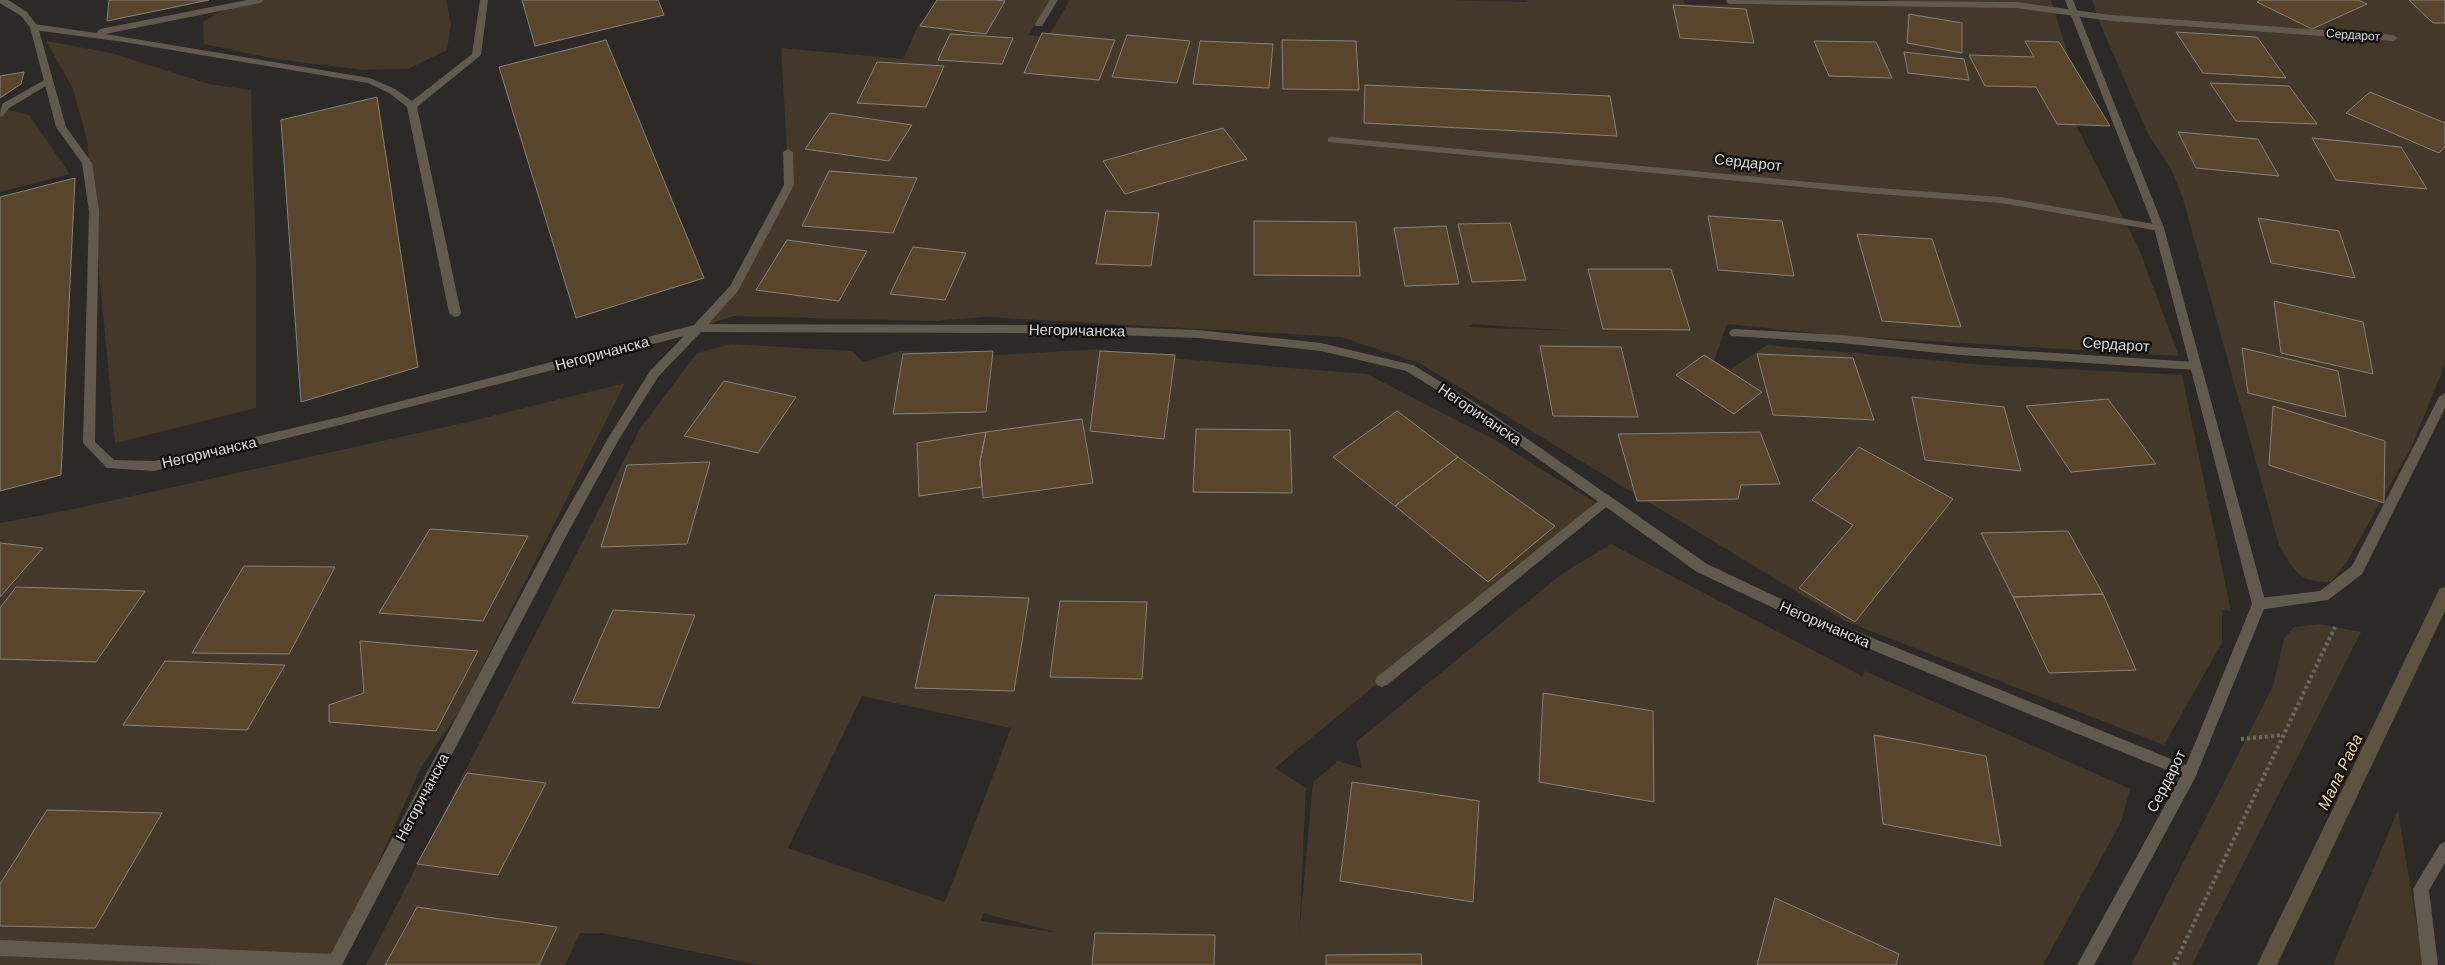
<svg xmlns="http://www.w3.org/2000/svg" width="2445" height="965" font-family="Helvetica,sans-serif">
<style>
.green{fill:#433829;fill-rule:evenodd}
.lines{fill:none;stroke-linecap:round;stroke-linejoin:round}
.stream{fill:#5e5241;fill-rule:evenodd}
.building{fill:#58452b;stroke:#86827e}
.path{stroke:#6b6866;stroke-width:4;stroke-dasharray:3 3;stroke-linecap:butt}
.service{fill:#635a4f;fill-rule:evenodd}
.minor{fill:#635a4f;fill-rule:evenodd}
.labels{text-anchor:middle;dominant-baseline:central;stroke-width:5;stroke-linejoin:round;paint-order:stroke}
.far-street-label{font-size:12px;fill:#dddbd9;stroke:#131210}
.street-label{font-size:15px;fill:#dddbd9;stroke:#131210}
.water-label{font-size:16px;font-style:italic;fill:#f7d29f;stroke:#131210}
</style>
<rect width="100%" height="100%" fill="#2c2926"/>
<path class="green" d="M260 0H446L451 24 447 50 408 69 363 70 275 59 204 44 203 22 229 6Z
M940 0H1052L1028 35 1048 37 1070 0H1453L1527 2 1528 0H1684L1685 4 1892 6 1888 0H2051L2074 73 2075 123 2139 249 2179 356 1845 336 1727 324 1714 361 1731 369 1767 345 1986 365 2182 375 2231 611 2222 610V643L2164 745 1845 621 1419 363 1341 337 987 317 931 321 733 316 698 328 734 288 789 185 781 48 903 59 918 26ZM1473 324 1574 331H1575L1469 327Z
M2092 0H2445V364L2411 448 2348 560 2331 582C2298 582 2295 572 2279 545L2183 199 2172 171 2148 134 2101 26Z
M46 41 111 53 209 84 251 90 256 261V408L115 443 87 140 73 89Z
M0 108 29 115 70 174 0 192Z
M731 344 852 351 863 362 900 351 998 355 1100 349 1143 356 1367 374 1493 439 1596 503 1275 768 1306 788 1299 936 1313 782 1338 761 1362 768 1356 742 1563 573 1611 544 1862 676 1865 671 2130 789 2121 822 2043 965H759L603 933H580L565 965H366L641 427 697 353ZM862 696 1011 728 945 902 788 848ZM983 913 1059 933 981 921Z
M625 383 460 711 421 767 333 965H0V523L69 510 468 422Z
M2319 624 2361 632 2192 965H2131L2273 686 2284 638 2294 627Z
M2398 810 2423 965H2333Z"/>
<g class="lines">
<path class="stream" d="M2445 587V611L2277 965H2257L2437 594 2439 589Z"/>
</g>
<path class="building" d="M109 0H209L107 21Z
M522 0H658L664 15 535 46Z
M937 0H996L1005 1 986 34 920 26Z
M2260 0H2358L2367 4 2312 29 2257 2Z
M2409 0H2445V23H2433Z
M1673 5 1746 9 1754 43 1680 38Z
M1909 14 1962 23V53L1907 43Z
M2176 32 2257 37 2286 78 2203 73Z
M1042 33 1115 40 1099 80 1024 73Z
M950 34 1013 38 1002 64 938 60Z
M1127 35 1190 41 1177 83 1112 77Z
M606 40 704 278 576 318 499 67Z
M1282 40 1356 41 1359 90 1283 89Z
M1200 41 1273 44 1269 88 1193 84Z
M1814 41 1876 42 1892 78 1829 76Z
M2025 41 2059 42 2110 126 2057 124 2036 87 1985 86 1969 55 2034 57Z
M1904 52 1964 59 1969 80 1908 73Z
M877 62 944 66 926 107 857 103Z
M24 72 21 84 0 98V76Z
M2210 83 2289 86 2317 124 2236 121Z
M1365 85 1610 96 1617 136 1364 123Z
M2370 92 2445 123V147L2439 153 2346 113Z
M377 97 418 367 301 402 281 120Z
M830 113 912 125 889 161 805 149Z
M1223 128 1247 159 1125 194 1103 161Z
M2178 132 2258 139 2279 176 2196 168Z
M2312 138 2401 147 2427 189 2336 180Z
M829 171 917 178 893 233 802 226Z
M75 178 61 475 0 491V197Z
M1106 211 1159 213 1151 266 1096 264Z
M1708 216 1782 221 1794 276 1718 270Z
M2258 218 2339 231 2355 278 2271 263Z
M1254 221 1356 222 1360 276 1254 275Z
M1510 223 1526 280 1472 282 1458 224Z
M1446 226 1459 284 1405 286 1394 228Z
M1857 234 1932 239 1961 327 1882 321Z
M787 240 867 251 839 301 756 290Z
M913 247 966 253 945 300 890 294Z
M1588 269H1671L1690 330 1603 329Z
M2274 301 2363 322 2373 374 2281 353Z
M1540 346 1621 347 1638 417 1553 416Z
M2242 348 2338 371 2346 417 2248 393Z
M993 351 986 412 893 414 903 354Z
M1100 351 1175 355 1164 439 1090 431Z
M1757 354 1853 358 1874 420 1773 415Z
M1704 355 1762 392 1734 414 1676 375Z
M724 381 796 397 758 453 684 436Z
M1912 397 2004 407 2021 471 1925 460Z
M2108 399 2156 464 2071 472 2026 406Z
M2273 406 2385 441 2384 503 2269 465Z
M1397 411 1458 457 1395 506 1333 457Z
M1082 419 1093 483 983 498 980 462 986 432Z
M1196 429 1290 430 1292 493 1193 492Z
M986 432 980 462 982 487 919 496 917 443Z
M1760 432 1780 484 1741 485 1738 499 1637 501 1618 434Z
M1859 447 1953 499 1855 622 1799 588 1853 525 1812 500Z
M1458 457 1555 526 1488 582 1395 506Z
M710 462 687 544 601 547 627 465Z
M430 529 528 536 483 621 379 613Z
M2068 531 2103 594 2013 597 1981 533Z
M0 543 43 548 0 597Z
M244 566 335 567 289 654 192 653Z
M16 587 145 591 96 662 0 659V608Z
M2103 594 2136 670 2049 673 2013 597Z
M935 595 1029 598 1014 691 915 688Z
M1060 601 1147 602 1142 679 1050 677Z
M613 610 695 615 659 708 572 703Z
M360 641 478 651 436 731 329 722V705L364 693Z
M165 661 285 665 247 730 123 725Z
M1543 693 1653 711 1654 802 1539 782Z
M1874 735 1986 756 2001 846 1883 824Z
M467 773 546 783 498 875 417 864Z
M1352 782 1479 801 1473 902 1340 881Z
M47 810 162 813 95 928 0 926V884Z
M1775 898 1899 954 1896 965H1757Z
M417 907 557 927 539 965H385Z
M1095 933 1215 935 1214 965H1092Z
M1421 954 1422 965H1326V955Z"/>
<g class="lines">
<path class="path" d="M2241 739 2283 735
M2174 965 2335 627"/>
<path class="service" d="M247 0H264L260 3 105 34 370 78 395 89 412 101 472 54 480 0H488L481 55 417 107 461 313 459 316 455 317 449 313 407 107 389 93 368 83 124 42 34 30 30 27 34 24 96 33 100 29Z
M1050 0H1058L1042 26H1036L1035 24Z
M1726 0 2016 2 2111 15 2393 35 2398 38 2393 41 2111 21 2016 8 1730 4 1727 3Z
M48 78 51 79V83L9 108 3 116 0 117 2 104Z
M1331 137 1864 187 2001 197 2159 225 2164 228 2159 231 2001 203 1864 193 1328 142V138Z
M788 149 793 152 794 185 738 291 702 331H694L692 328 694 325 730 286 784 185 783 152Z
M1735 329 1841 335 1960 347 2196 362 2202 366 2196 370 1960 355 1841 343 1731 336 1729 333 1731 330Z
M2445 393V408L2362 574 2328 600 2259 610 2254 608 2252 604 2254 600 2259 598 2320 591 2352 566 2439 397Z
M1606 496 1610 498 1612 501 1610 504 1387 685 1382 687 1377 685 1375 681 1377 677 1602 498Z
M2445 842V863L2429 890 2438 965H2422L2413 889 2440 844Z
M0 940 334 954 340 956 342 962 341 965H213L0 956Z"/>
<path class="minor" d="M0 0H8L27 12 38 27 66 127 92 163 99 211 95 442 114 460 154 461 340 417 698 324 1060 325 1198 330 1321 343 1413 365 1479 405 1707 564 1811 613 2186 765 2252 604 2154 228 2065 0H2073L2164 228 2266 604 2195 778 2094 965H2077L2181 776 1801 621 1697 572 1471 411 1406 371 1321 351 1198 338 1060 333 701 332 658 377 618 441 565 538 342 965H325L555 531 610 435 650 371 684 336 340 425 154 471 107 468 83 443 89 211 82 163 56 127 30 27 21 16 0 3Z"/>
</g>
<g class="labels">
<g class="far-street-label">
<text transform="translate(2353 35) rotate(4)">Сердарот</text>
</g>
<g class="street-label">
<text transform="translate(1748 162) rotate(6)">Сердарот</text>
<text transform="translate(1077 330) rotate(1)">Негоричанска</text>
<text transform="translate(2116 344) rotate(4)">Сердарот</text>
<text transform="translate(602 353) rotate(-15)">Негоричанска</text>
<text transform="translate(1480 414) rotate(34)">Негоричанска</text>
<text transform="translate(209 452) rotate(-13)">Негоричанска</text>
<text transform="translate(1825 624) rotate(23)">Негоричанска</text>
<text transform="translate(2166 781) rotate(-63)">Сердарот</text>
<text transform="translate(422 797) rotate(-62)">Негоричанска</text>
</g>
<g class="water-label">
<text transform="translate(2340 772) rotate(-64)">Мала Рада</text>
</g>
</g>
</svg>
